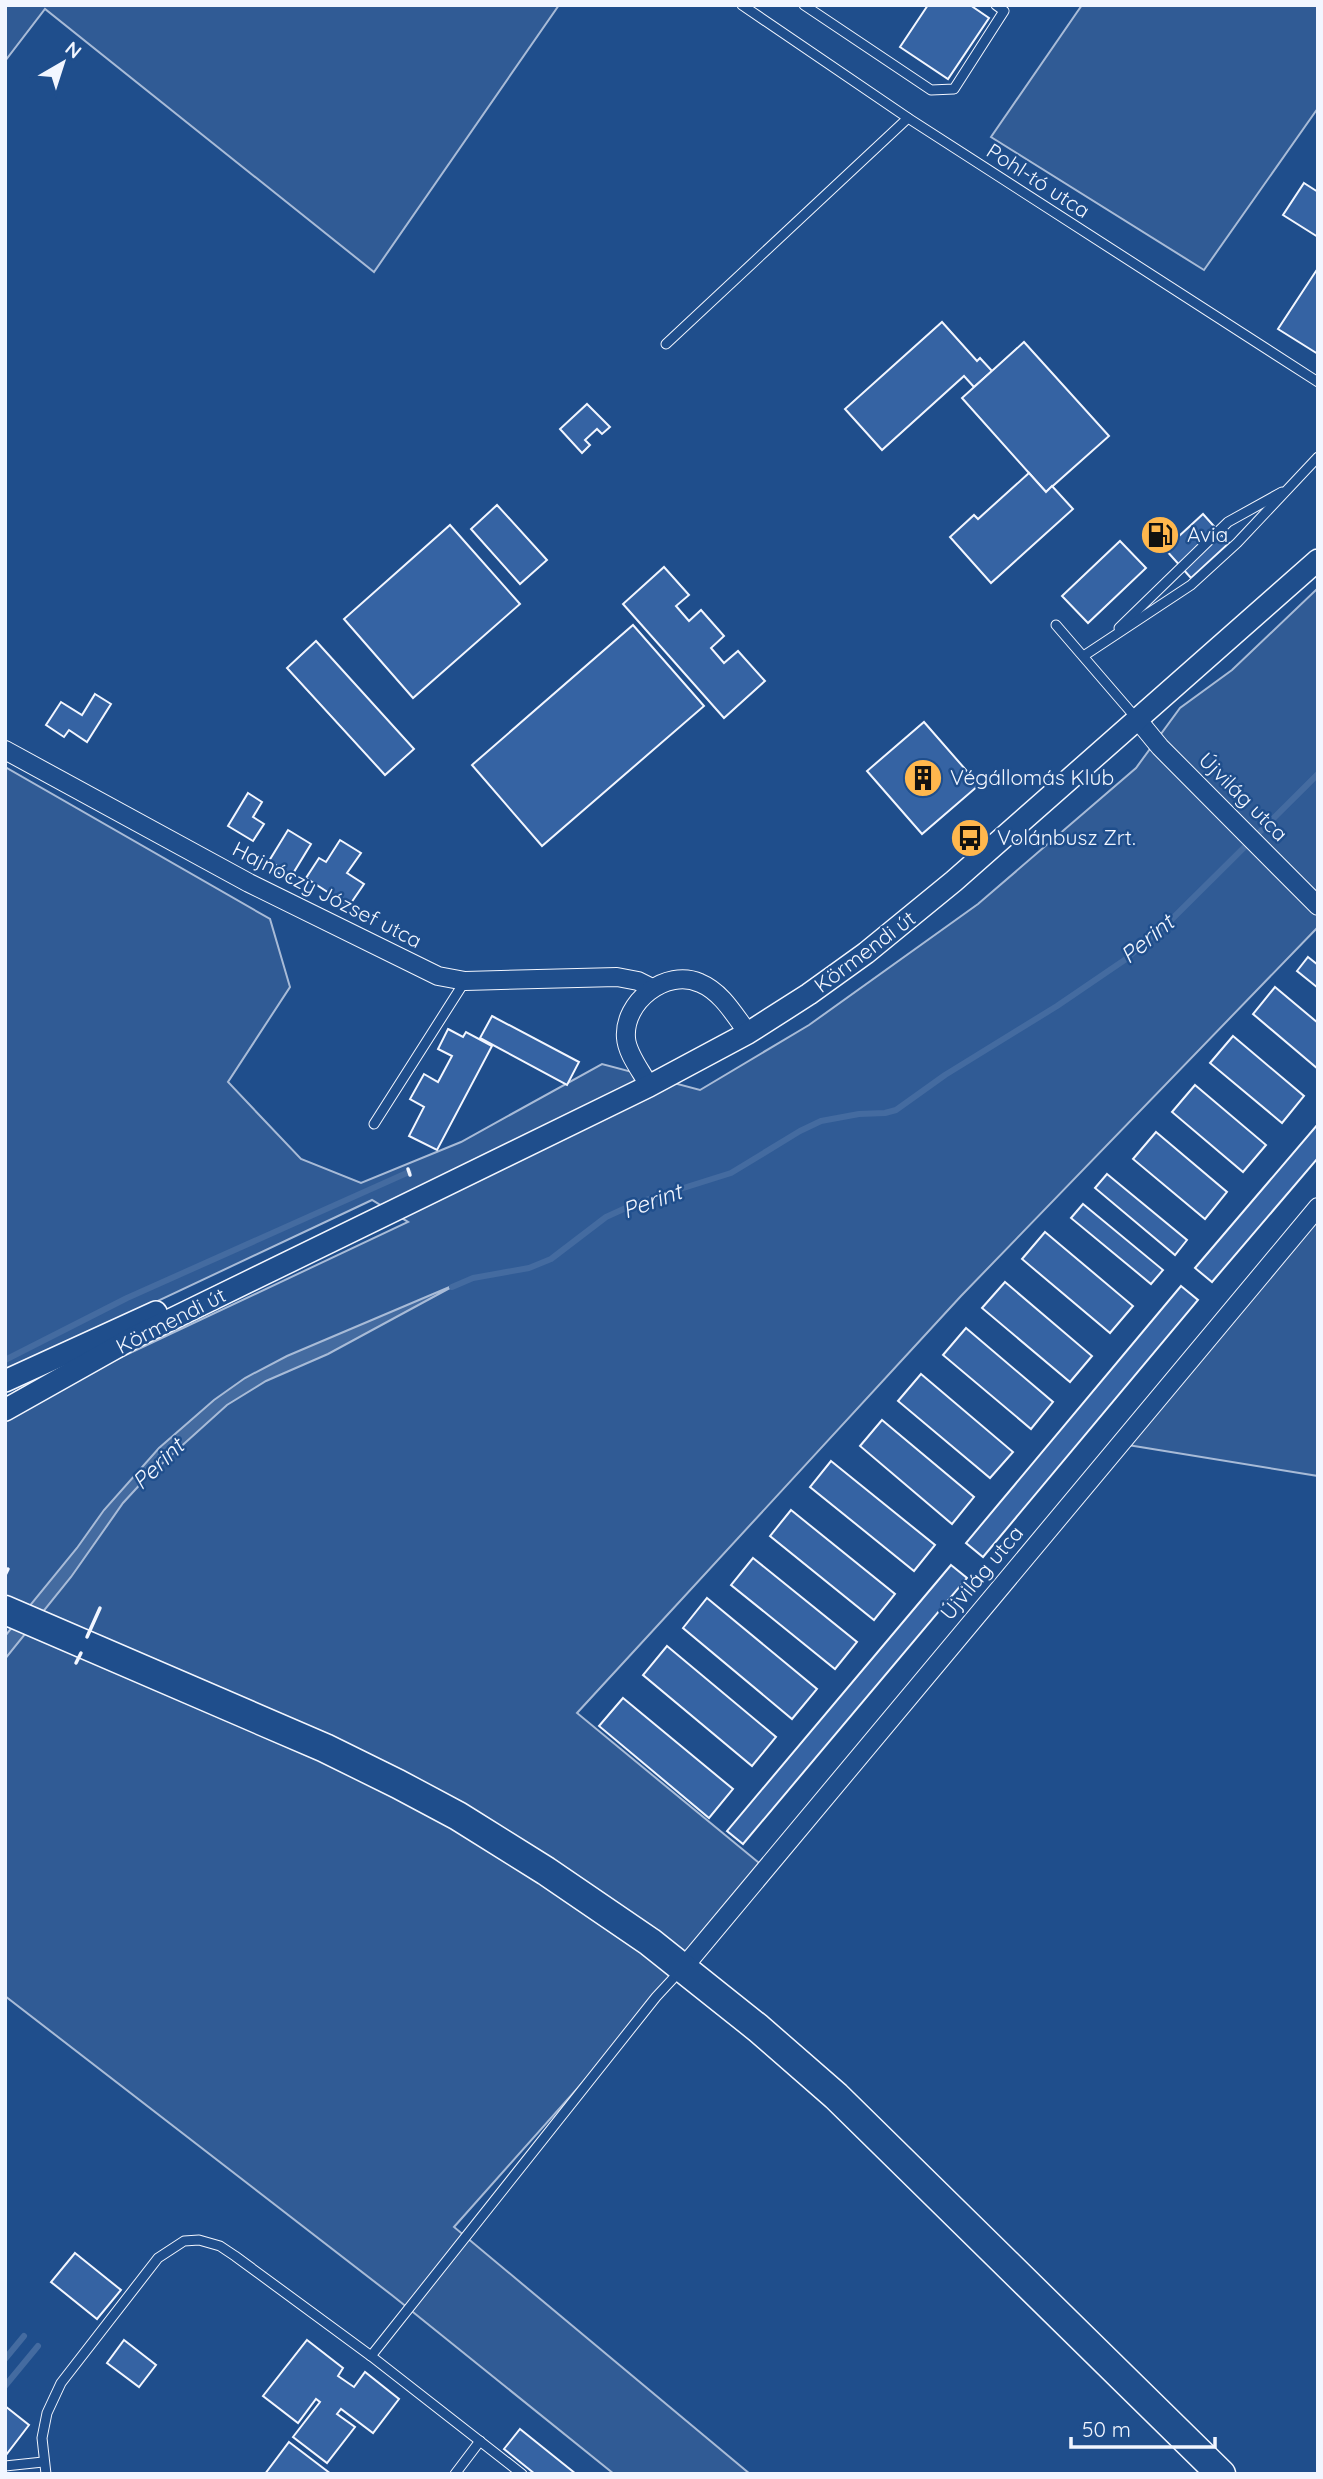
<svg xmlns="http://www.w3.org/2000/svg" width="1323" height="2479" font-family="Quicksand,sans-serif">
	<rect width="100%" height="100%" fill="#1f4e8c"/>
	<!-- built -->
	<g fill="#305b95" stroke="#a8bbd7" stroke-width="2">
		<polygon points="5,5 559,5 374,272 45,9 5,61"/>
		<polygon points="1082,5 1318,5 1318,108 1204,270 991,137"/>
		<polygon points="1318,588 1318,927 961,1296 577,1713 770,1872 454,2227 750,2474 614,2474 393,2296 5,1996 5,1421 79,1377 408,1222 372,1200 5,1373 5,767 270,919 290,987 228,1082 301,1159 361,1183 461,1142 602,1064 700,1090 809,1025 978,904 1136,768 1180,708 1232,670"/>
		<polygon points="1318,1207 1318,1476 1128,1445"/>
	</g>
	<!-- water -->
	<polygon fill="#446ba0" stroke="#a8bbd7" stroke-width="2" points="459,1283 328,1354 266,1381 227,1405 145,1479 123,1503 71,1577 5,1659 5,1636 77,1548 104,1510 159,1448 214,1400 245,1378 287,1356"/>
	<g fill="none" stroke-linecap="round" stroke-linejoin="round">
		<!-- stream -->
		<g stroke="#446ba0" stroke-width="6">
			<polyline points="452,1287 473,1278 529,1268 551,1259 606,1217 639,1202 731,1173 800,1131 821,1121 859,1114 885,1113 896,1110 945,1075 1057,1006 1126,959 1170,921 1318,774"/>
			<polyline points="5,1360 127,1298 409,1172"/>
			<polyline points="5,2359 24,2336"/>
			<polyline points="5,2386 38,2346"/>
		</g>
	</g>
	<!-- building -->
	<g fill="#3563a3" stroke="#f2f6ff" stroke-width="2">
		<polygon points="928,5 970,5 989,18 948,79 900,47"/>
		<polygon points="1304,183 1318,192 1318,237 1283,215"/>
		<polygon points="1318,268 1318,354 1278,329"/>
		<polygon points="942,322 977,361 980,358 992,371 974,387 964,376 882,450 845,409"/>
		<polygon points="1024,342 1109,436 1046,492 962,398"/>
		<polygon points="587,404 610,427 602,434 597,429 585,440 590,445 582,453 560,429"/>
		<polygon points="1029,473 1046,492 1052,486 1073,509 991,583 950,537 974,515 978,519"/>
		<polygon points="497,505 547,560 520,584 471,529"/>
		<polygon points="1203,514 1229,543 1191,578 1165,549"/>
		<polygon points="1159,524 1172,537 1161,546 1149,533"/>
		<polygon points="450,525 520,604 413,698 344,619"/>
		<polygon points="1120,541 1146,568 1088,623 1062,596"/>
		<polygon points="664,567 689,595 676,606 689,621 701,610 724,636 711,648 724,663 738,651 765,681 724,718 623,604"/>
		<polygon points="633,625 704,706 542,846 472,765"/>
		<polygon points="316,641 414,749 385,775 287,668"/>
		<polygon points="95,694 111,704 87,742 69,730 64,737 46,725 61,702 82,715"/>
		<polygon points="924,722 979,785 922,834 867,771"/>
		<polygon points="248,793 262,802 253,817 264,824 253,841 228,826"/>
		<polygon points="288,830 311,844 289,880 276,872 279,867 269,861"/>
		<polygon points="340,840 361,853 347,873 364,884 349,906 306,878 319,858 326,862"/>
		<polygon points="1308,957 1318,965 1318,988 1297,971"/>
		<polygon points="1275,987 1318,1023 1318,1069 1253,1014"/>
		<polygon points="492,1016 579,1062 567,1085 480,1038"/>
		<polygon points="448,1029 463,1037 466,1032 492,1046 437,1150 409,1136 424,1107 410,1099 424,1074 438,1082 452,1056 438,1049"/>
		<polygon points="1233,1036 1304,1096 1282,1123 1210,1063"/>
		<polygon points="1195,1085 1266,1145 1243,1172 1172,1112"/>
		<polygon points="1318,1124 1318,1158 1212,1282 1195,1268"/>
		<polygon points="1156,1132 1227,1192 1205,1219 1133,1159"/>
		<polygon points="1107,1174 1187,1240 1175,1255 1095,1188"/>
		<polygon points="1083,1204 1163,1270 1151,1284 1071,1218"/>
		<polygon points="1045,1232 1133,1306 1110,1333 1022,1259"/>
		<polygon points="1005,1282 1092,1356 1070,1382 982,1308"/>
		<polygon points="1181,1286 1198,1300 983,1557 966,1543"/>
		<polygon points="966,1328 1053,1402 1031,1429 943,1355"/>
		<polygon points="921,1374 1013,1452 990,1478 898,1401"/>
		<polygon points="882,1420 974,1497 952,1524 860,1446"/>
		<polygon points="831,1461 935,1545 914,1571 810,1487"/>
		<polygon points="791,1510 895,1594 874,1620 770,1536"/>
		<polygon points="753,1558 857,1642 835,1669 731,1585"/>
		<polygon points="951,1565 967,1578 743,1844 727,1831"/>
		<polygon points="707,1598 817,1689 792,1719 683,1628"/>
		<polygon points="667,1646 776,1737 752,1766 643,1675"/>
		<polygon points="623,1698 733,1789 709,1818 599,1726"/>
		<polygon points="75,2253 121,2290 97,2319 51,2282"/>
		<polygon points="124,2340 156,2365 139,2387 107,2363"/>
		<polygon points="307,2340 343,2368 338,2376 354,2387 365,2372 399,2399 373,2433 341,2409 337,2414 355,2427 327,2463 293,2437 320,2402 316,2399 298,2423 263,2396"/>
		<polygon points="5,2406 29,2425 6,2455 5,2455"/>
		<polygon points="520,2429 576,2474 535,2474 504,2449"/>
		<polygon points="289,2442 331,2474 265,2474"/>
	</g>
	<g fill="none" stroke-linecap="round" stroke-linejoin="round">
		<!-- service casing -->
		<g stroke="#f2f6ff" stroke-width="11">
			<g id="service">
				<polyline points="742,5 908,118 1318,382"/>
				<polyline points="804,5 931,90 954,89 1004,11 996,5"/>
				<polyline points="666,344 908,118"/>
				<polyline points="1056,625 1137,719"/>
				<polyline points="1119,628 1228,522 1282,492"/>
				<polyline points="1085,655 1191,585 1237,543 1318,457"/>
				<polyline points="374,1124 465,981"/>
				<polyline points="371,2356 656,1997 681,1970"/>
				<polyline points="5,2466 43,2462"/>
				<polyline points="46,2474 42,2438 47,2413 61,2383 158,2258 184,2241 199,2240 220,2246 235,2256 371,2356 522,2474"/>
				<polyline points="455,2474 480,2441"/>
			</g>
		</g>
		<!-- minor casing -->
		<g stroke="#f2f6ff" stroke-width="20">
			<g id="minor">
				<polyline points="1137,719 1160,747 1318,906"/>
				<polyline points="5,750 249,883 438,976 465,981 617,977 638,981 652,988"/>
				<path d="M649,1086C642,1072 627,1054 626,1038C623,1002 666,968 700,983C722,992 735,1016 748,1033"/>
				<polyline points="683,1968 1318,1207"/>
			</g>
		</g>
		<!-- tertiary casing -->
		<g stroke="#f2f6ff" stroke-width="24">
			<g id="tertiary">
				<polyline points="5,1381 156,1312"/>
				<polyline points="5,1410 133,1338 649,1086 748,1033 809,994 866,953 954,881 1318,560"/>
			</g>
		</g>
		<!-- primary casing -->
		<g stroke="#f2f6ff" stroke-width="31">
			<polyline id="primary" points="5,1610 325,1748 398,1784 458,1816 546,1871 650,1942 758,2028 836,2096 1221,2474"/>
		</g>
		<!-- service -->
		<use href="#service" stroke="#1f4e8c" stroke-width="9"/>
		<!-- minor -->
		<use href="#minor" stroke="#1f4e8c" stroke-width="18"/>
		<!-- tertiary -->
		<use href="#tertiary" stroke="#1f4e8c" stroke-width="21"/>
		<!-- primary -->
		<use href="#primary" stroke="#1f4e8c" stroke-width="28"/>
		<!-- wall -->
		<g stroke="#f2f6ff" stroke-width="3.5">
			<polyline points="408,1169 410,1175"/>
			<polyline points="5,1575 8,1569"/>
			<polyline points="87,1637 100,1608"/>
			<polyline points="76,1663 81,1653"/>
		</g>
	</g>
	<!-- icons -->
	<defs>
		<g id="fuel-disc" transform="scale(2.0125)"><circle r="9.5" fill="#ffb74d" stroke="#1f4e8c"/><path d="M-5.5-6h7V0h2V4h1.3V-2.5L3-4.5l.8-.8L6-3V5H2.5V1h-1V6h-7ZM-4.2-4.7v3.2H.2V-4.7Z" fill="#111"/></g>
		<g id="building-disc" transform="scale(2.0125)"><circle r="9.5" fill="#ffb74d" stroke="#1f4e8c"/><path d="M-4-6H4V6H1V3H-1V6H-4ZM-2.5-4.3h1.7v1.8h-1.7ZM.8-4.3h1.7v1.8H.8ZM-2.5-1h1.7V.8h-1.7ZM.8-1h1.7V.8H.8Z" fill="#111"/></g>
		<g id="bus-disc" transform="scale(2.0125)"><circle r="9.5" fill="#ffb74d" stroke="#1f4e8c"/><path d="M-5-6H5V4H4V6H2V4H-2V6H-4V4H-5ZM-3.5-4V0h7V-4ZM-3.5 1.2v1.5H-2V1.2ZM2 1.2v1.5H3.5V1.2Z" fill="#111"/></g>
	</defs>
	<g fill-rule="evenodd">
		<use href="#fuel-disc" x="1160" y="535"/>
		<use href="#building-disc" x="923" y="778"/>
		<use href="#bus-disc" x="970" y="838"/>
	</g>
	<g text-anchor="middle" stroke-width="5" stroke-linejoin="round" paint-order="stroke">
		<!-- street labels -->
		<g font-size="21" fill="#f2f6ff" stroke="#1f4e8c">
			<text transform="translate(1038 181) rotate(33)" y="7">Pohl-tó utca</text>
			<text transform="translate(1243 797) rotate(45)" y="7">Újvilág utca</text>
			<text transform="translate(327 895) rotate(27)" y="7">Hajnóczy József utca</text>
			<text transform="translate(865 952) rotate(-37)" y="7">Körmendi út</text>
			<text transform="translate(171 1321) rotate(-27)" y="7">Körmendi út</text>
			<text transform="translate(982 1573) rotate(-50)" y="7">Újvilág utca</text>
		</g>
		<!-- poi labels -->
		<g font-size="21" fill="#f2f6ff" stroke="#1f4e8c" text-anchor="start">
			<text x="1187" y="542">Avia</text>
			<text x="950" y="785">Végállomás Klub</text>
			<text x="997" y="845">Volánbusz Zrt.</text>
		</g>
		<!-- water labels -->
		<g font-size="23" font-style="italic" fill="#f2f6ff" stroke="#1f4e8c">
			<text transform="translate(1147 939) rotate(-40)" y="8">Perint</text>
			<text transform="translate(652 1201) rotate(-20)" y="8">Perint</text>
			<text transform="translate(158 1464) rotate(-44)" y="8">Perint</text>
		</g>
	</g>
	<!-- border -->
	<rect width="1323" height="2479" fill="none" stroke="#f2f6ff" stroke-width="14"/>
	<!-- north arrow -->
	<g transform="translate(63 63) rotate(39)" stroke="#1f4e8c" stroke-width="5" paint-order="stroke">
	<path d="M0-5L12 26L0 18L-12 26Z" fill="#f2f6ff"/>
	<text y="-10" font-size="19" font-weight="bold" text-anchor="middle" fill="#f2f6ff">N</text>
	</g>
	<!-- scale -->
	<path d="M1071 2437v10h144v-10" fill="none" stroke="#f2f6ff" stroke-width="3.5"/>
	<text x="1082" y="2437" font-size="21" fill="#f2f6ff" stroke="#1f4e8c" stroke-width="5" paint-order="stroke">50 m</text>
</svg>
